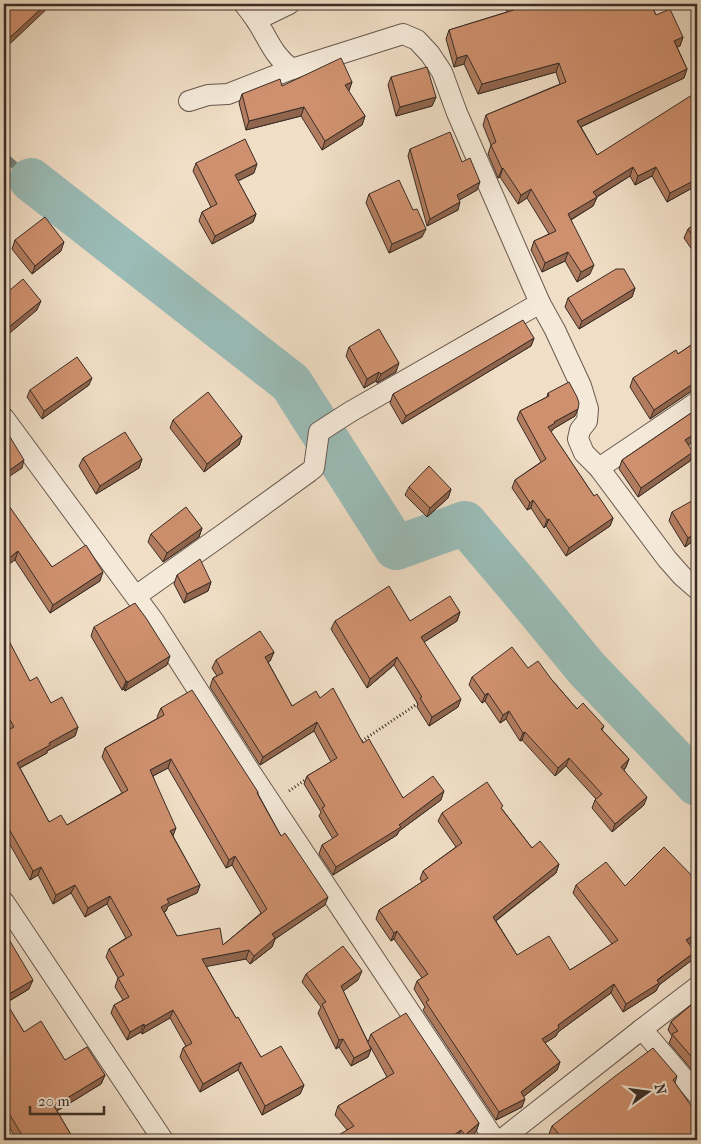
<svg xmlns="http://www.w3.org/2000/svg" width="701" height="1144" font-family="'IM FELL French Canon',serif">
	<rect width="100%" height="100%" fill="#f0dec6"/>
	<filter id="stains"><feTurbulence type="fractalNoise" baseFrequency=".004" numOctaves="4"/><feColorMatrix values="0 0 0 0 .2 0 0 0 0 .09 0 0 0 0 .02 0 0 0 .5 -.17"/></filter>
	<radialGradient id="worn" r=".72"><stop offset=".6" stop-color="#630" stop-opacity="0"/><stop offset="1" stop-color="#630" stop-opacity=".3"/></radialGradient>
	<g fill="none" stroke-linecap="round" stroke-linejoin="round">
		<!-- stream -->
		<polyline stroke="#74837d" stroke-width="8" points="4,156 31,180"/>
		<!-- river -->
		<polyline stroke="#9abcb7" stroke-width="44" points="31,180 291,383 396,548 465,523 521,589 587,669 697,784"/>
		<!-- street casing -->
		<g stroke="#68594e" stroke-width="22">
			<g id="street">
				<path d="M244,4C248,9 252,14 256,20C268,38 273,56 292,69"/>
				<polyline points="256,20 289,4"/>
				<polyline points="189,101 208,95 228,94 292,69 403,34 417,40 430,54 442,72 457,113 540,303 555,330 581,386 588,409 587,421 580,430 578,439 584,453 599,468 667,559 682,576 697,589"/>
				<polyline points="4,418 153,620 251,773 495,1140"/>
				<polyline points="599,468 697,402"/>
				<polyline points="136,596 222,535 309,472 314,468 319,432 350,412 540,303"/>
				<polyline points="4,902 163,1140"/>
				<polyline points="642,1029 697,1094"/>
				<polyline points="501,1140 642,1029 697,987"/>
			</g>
		</g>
		<!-- path -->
		<g stroke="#3a2d26" stroke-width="3" stroke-dasharray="1 2.5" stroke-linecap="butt">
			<polyline points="359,743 420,702"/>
			<polyline points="289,791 308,778"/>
		</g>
		<!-- street -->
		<use href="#street" stroke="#f5eada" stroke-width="20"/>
	</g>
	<!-- wall -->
	<g fill="#b17c5f" stroke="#3a2d26" fill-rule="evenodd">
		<polygon points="503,4 651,4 656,15 683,37 680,46 677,47 687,69 684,78 581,127 597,155 697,105 697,192 694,187 667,202 652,176 635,185 630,176 597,197 593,206 571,220 590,274 577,282 565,261 542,272 531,250 534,241 549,234 527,198 518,204 500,177 498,178 488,154 491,145 483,125 486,115 560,84 556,72 478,94 464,64 454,67 446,39 449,30 507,12"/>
		<polygon points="391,77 436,97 432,106 396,116 388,85"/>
		<polygon points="352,82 348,91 365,116 362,125 322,150 301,116 246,130 239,103 242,94 282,86"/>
		<polygon points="410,149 462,162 477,190 459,200 458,210 427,226 408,156"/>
		<polygon points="196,163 254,173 238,181 256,214 253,222 212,244 199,221 202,212 211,207 193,171"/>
		<polygon points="369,194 413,210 422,237 389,253 366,203"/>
		<polygon points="697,223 697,257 684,238 688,229"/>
		<polygon points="15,240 61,251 32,274 12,249"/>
		<polygon points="635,288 632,297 579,329 565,307 568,298"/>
		<polygon points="534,338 531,346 402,424 390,403 393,394"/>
		<polygon points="697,341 697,391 696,390 690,392 650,419 630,387 633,378 678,354"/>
		<polygon points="349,347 396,372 377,383 376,381 364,388 346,356"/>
		<polygon points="89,385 42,419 27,397 30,390"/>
		<polygon points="548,393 575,416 553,429 551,432 594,496 613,518 610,526 566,556 546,526 544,528 531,508 527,510 512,488 515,480 541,462 517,419 520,411 547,397"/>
		<polygon points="697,409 697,439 688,445 690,461 638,497 619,469 622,460"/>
		<polygon points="173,420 242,436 239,445 204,472 170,428"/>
		<polygon points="83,458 142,459 139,468 96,494 79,466"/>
		<polygon points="409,487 451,489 448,498 427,517 405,495"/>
		<polygon points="4,505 52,567 100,581 50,613 15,560"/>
		<polygon points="672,512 697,538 685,547 669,521"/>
		<polygon points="202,528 199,537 163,562 148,542 151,534"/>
		<polygon points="177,575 211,582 208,591 184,603 174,584"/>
		<polygon points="460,612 457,621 424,642 458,707 429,726 417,707 418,704 394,665 367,688 331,629 335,621 410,621"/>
		<polygon points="94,627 167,665 125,691 124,689 122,690 91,636"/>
		<path d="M4,642L30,681L51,703L78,727L75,736L47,751V753L20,768L49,822L67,825L122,793L102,757L105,748L158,718L157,717L161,708L258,792V794L281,836L325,905L275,939L272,947L250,964L246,959L206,966L236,1018L261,1057L304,1085L300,1094L262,1115L238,1070L200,1092L180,1057L183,1048L186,1046L170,1018L142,1034L141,1032L127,1040L111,1013L114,1005L123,1000L115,987L118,978L106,957L109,949L126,938L107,904L85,917L71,893L53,904L38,875L30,880L4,834V732L8,730L4,723ZM168,768L226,868L232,865L261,913L223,945L177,936L164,912L166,911L168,906L197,893L200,885L173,836L153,776Z"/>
		<polygon points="274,652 270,661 268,662 292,706 320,698 363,743 403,798 441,800 399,831 397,835 333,875 319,854 322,845 333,839 319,816 321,812 304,784 307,776 331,762 314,731 260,765 210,687 213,678 217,676 212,668 216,660"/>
		<polygon points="528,668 552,680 577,709 604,726 602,730 629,759 626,767 624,770 644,805 612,832 592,808 595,800 596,799 566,766 555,776 522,740 520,741 506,719 500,723 485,701 482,703 469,685 472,677"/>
		<polygon points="502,809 532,848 559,864 556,873 496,921 517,955 570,970 612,944 573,893 576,885 625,886 689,944 692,960 659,985 656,991 623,1012 611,993 558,1032 556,1036 545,1043 560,1062 557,1070 523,1097 522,1107 496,1120 423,1010 425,1007 414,989 417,981 422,978 394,939 391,941 376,919 379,910 422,882 420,879 423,871 456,847 438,821 442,813"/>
		<polygon points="4,931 29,989 6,1003 24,1032 65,1060 105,1075 101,1084 57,1111 74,1140 17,1140 4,1119"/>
		<polygon points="306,974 358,980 343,991 368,1042 371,1034 479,1123 476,1132 467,1140 458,1140 457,1139 347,1130 335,1115 338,1106 387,1077 370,1046 371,1049 368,1057 351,1066 339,1047 336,1049 318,1013 321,1007 302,982"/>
		<polygon points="697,1000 697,1065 692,1070 669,1043 672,1036 668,1030 671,1022"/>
		<polygon points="677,1076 675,1083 697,1140 554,1140 549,1134 552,1126"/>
	</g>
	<!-- shaded-wall -->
	<g fill="#90654d" stroke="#3a2d26">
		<polygon points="46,4 52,4 13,41 4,48 4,42"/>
		<polygon points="683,37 680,46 671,50 674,41"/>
		<polygon points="467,55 464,64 454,67 457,58"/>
		<polygon points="559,63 556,72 478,94 482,84"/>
		<polygon points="687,69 684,78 574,130 577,121"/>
		<polygon points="352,82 349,91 342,94 345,85"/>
		<polygon points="436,97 432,106 396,116 400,107"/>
		<polygon points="304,107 301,116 246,130 249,121"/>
		<polygon points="365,116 362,125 322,150 325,141"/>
		<polygon points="257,164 254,173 232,184 235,175"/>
		<polygon points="633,167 630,176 590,201 593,192"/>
		<polygon points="656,167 652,176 635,185 638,176"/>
		<polygon points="503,168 500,177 498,178 502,169"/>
		<polygon points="697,178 694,187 667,202 670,193"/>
		<polygon points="480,182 477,190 454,203 457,195"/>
		<polygon points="531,189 527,198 518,204 521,195"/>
		<polygon points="597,197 593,206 565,223 568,214"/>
		<polygon points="460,202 458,210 427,226 430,219"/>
		<polygon points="256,214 253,222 212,244 215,236"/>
		<polygon points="426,229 422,237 389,253 392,244"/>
		<polygon points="64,242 61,251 32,274 35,266"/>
		<polygon points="568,252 565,261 542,272 545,263"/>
		<polygon points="594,265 590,274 577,282 581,272"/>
		<polygon points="635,288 632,297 579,329 582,321"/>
		<polygon points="41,301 37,310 4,338 4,331"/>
		<polygon points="534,338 531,346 402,424 406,416"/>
		<polygon points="399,363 396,372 377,383 381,374"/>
		<polygon points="379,372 376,381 364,388 367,379"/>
		<polygon points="92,378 89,385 42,419 44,411"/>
		<polygon points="697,382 697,386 696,390 690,392 650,419 654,410 694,383"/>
		<polygon points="578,409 575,416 553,429 552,431 546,435 548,427 554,422"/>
		<polygon points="697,432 697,439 682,449 685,440"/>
		<polygon points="242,436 239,445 204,472 207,464"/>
		<polygon points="693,452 690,461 638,497 641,488"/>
		<polygon points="142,459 139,468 96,494 100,486"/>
		<polygon points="24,460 22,468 4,480 4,474"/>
		<polygon points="451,489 448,498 427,517 430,508"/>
		<polygon points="533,500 531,508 527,510 530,503"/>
		<polygon points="613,518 610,526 566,556 569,548"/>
		<polygon points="549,519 546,526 544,528 547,520"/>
		<polygon points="202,528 199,537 163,562 167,553"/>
		<polygon points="697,532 697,538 685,547 688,538"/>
		<polygon points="18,551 15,560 4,568 4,562"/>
		<polygon points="103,572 100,581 50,613 53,605"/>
		<polygon points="211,582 208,591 184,603 187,594"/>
		<polygon points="460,612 457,621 418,646 421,637"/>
		<polygon points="274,652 270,661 262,666 265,657"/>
		<polygon points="170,656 167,665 125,691 128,682"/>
		<polygon points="397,657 394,665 367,688 370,679"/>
		<polygon points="126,681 127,681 124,689 122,690"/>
		<polygon points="488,693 485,701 482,703 485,695"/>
		<polygon points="461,699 458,707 429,726 432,717"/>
		<polygon points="509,711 506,719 500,723 503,715"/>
		<polygon points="317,722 314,731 260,765 263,757"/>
		<polygon points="78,727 75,736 47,751 47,753 14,771 17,763 49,743"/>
		<polygon points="525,732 522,740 520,741 523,733"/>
		<polygon points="569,758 566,766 555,776 558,768"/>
		<polygon points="171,759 168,768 147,779 150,770"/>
		<polygon points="629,759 626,767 618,775 621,767"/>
		<polygon points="444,791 441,800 399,831 397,835 333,875 336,867 399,825"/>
		<polygon points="647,797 644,805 612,832 615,824"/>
		<polygon points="176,828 173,836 170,831"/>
		<polygon points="235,856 232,865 226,868 229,860"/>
		<polygon points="559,864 556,873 490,925 493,917"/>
		<polygon points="41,867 38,875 30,880 33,871"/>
		<polygon points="75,885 71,893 53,904 56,895"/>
		<polygon points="200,885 197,893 168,906 166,911 158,916 161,907 167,899"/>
		<polygon points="110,896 107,904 85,917 88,908"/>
		<polygon points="328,897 325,905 275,939 272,947 250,964 254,956 272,934"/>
		<polygon points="397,931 394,939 391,941 394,933"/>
		<polygon points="697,933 697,939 683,949 686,940"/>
		<polygon points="249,950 246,959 199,968 202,959"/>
		<polygon points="695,952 692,960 659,985 656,991 623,1012 626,1004"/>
		<polygon points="362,971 358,980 338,995 341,986"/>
		<polygon points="33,980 29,989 4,1004 4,997"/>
		<polygon points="614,984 611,993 558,1032 556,1036 539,1047 542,1039 558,1025"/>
		<polygon points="173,1010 170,1018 142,1034 145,1026"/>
		<polygon points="144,1024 141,1032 127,1040 130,1032"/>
		<polygon points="343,1039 339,1047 336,1049 339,1040"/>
		<polygon points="371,1049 368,1057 351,1066 354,1058"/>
		<polygon points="697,1059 697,1065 692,1070 695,1061"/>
		<polygon points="241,1062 238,1070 200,1092 203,1084"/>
		<polygon points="560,1062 557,1070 518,1101 521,1092"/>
		<polygon points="105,1075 101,1084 50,1115 54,1106"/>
		<polygon points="304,1085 300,1094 262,1115 265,1106"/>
		<polygon points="525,1099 522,1107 496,1120 499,1112"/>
		<polygon points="479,1123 476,1132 467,1140 463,1140 465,1135"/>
		<polygon points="461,1130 457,1139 456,1140 447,1140"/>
	</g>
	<!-- building -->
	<g fill="#ce906e" stroke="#3a2d26" fill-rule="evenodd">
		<polygon points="6,4 46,4 16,32 4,42 4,6"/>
		<polygon points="511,4 651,4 656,15 670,9 683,37 674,41 687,69 577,121 597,155 692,95 697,105 697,179 670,193 656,167 638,176 633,167 593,192 597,197 568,214 594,265 581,272 568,252 545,263 534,241 556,231 531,189 521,195 503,168 502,169 491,145 496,142 486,115 566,82 559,63 482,84 467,55 457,58 449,30 514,10"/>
		<polygon points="341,58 352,82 345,85 365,116 325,141 304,107 249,121 242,94 280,79 282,86"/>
		<polygon points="427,67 436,97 400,107 391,77"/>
		<polygon points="450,132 462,162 470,158 480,182 457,195 460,202 430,219 410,149"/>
		<polygon points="245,139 257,164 235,175 256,214 215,236 202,212 217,204 196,163"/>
		<polygon points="399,180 413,210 417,209 426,229 392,244 369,194"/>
		<polygon points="45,217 64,242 35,266 15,240"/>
		<polygon points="697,223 697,243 688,229"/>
		<polygon points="616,269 624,269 635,288 582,321 568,298"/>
		<polygon points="23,279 41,301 4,331 4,295"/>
		<polygon points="523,320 534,338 406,416 393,394"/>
		<polygon points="379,329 399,363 381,374 379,372 367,379 349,347"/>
		<polygon points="697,341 697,382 694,383 654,410 633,378 676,350 678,354"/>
		<polygon points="77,357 92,378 44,411 30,390"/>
		<polygon points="569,382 577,397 579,403 578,409 554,422 555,423 548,427 594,496 597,494 613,518 569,548 549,519 547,520 533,500 530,503 515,480 546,459 520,411 549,396 548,393"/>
		<polygon points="208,392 242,436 207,464 173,420"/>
		<polygon points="697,409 697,432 685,440 693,452 641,488 622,460"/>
		<polygon points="4,432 9,438 10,437 24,460 4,474"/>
		<polygon points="125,432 142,459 100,486 83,458"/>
		<polygon points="429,466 451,489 430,508 409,487"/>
		<polygon points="697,498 697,532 688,538 672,512"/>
		<polygon points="7,503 52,567 86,545 103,572 53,605 18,551 4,562 4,505"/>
		<polygon points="186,507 202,528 167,553 151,534"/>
		<polygon points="200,559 211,582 187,594 177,575"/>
		<polygon points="389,586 410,621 450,596 460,612 421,637 461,699 432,717 420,698 422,697 397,657 370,679 335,621"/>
		<polygon points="135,603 146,618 170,656 128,682 127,681 126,681 94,627"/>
		<polygon points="260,631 274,652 265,657 292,706 316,691 320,698 333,688 363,743 369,739 403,798 433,776 444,791 399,825 401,827 336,867 322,845 338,835 322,808 325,806 307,776 337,758 317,722 263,757 213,678 223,673 216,660"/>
		<path d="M8,639L30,681L37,677L51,703L62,697L78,727L49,743L50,745L17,763L49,822L61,815L67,825L128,790L105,748L164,715L161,708L192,690L258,792L257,793L281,836L285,833L328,897L272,934L275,938L254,956L249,950L202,959L236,1018L238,1017L261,1057L281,1046L304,1085L265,1106L241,1062L203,1084L183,1048L192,1043L173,1010L145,1026L144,1024L130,1032L114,1005L129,997L118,978L124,975L109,949L132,935L110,896L88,908L75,885L56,895L41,867L33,871L4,820V732L14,727L4,709V642ZM171,759L229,860L235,856L267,909L223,945L220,928L177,936L161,907L169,903L167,899L200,885L170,831L176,828L150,770Z"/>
		<polygon points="512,647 528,668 538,661 552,680 577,709 583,703 604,726 601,729 629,759 621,767 647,797 615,824 595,800 602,794 569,758 558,768 525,732 523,733 509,711 503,715 488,693 485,695 472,677"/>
		<polygon points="487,782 503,806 501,808 532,848 540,841 559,864 493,917 517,955 549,936 570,970 618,940 576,885 606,862 625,886 664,847 697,881 697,933 686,940 695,952 657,980 659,983 626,1004 614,984 558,1025 559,1028 542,1039 560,1062 521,1092 525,1099 499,1112 426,1002 429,1000 417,981 428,974 397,931 394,933 379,910 428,878 423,871 462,843 442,813"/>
		<polygon points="4,931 33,980 4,997"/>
		<polygon points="343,946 362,971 341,986 371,1049 354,1058 343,1039 339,1040 322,1004 326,1002 306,974"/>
		<polygon points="4,999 24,1032 41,1021 65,1060 87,1047 105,1075 54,1106 74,1140 25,1140 4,1105"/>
		<polygon points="697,1000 697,1059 695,1061 672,1034 678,1031 671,1022"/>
		<polygon points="406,1013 479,1123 465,1135 461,1130 447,1140 330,1140 354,1126 338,1106 394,1073 371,1034"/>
		<polygon points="653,1048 677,1076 673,1080 697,1114 697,1140 659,1140 657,1138 655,1140 564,1140 552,1126 614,1077"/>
	</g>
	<!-- margin -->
	<rect width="701" height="1144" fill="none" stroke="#f0dec6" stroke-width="20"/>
	<rect x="5" y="5" width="691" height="1134" fill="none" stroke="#3a2d26" stroke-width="2.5"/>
	<rect x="10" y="10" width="681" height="1124" fill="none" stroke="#3a2d26"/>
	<!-- north arrow -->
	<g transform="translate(648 1092) rotate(76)" stroke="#f5eada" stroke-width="4" paint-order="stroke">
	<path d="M0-4L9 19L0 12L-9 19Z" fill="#3a2d26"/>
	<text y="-8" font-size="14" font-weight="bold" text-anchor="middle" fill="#3a2d26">N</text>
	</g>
	<!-- scale -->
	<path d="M30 1106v8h74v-8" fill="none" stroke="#3a2d26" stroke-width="2.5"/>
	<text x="38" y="1106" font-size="15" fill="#3a2d26" stroke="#f5eada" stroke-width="4" paint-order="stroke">20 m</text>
	<rect width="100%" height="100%" filter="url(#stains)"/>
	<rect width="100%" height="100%" fill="url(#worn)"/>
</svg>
